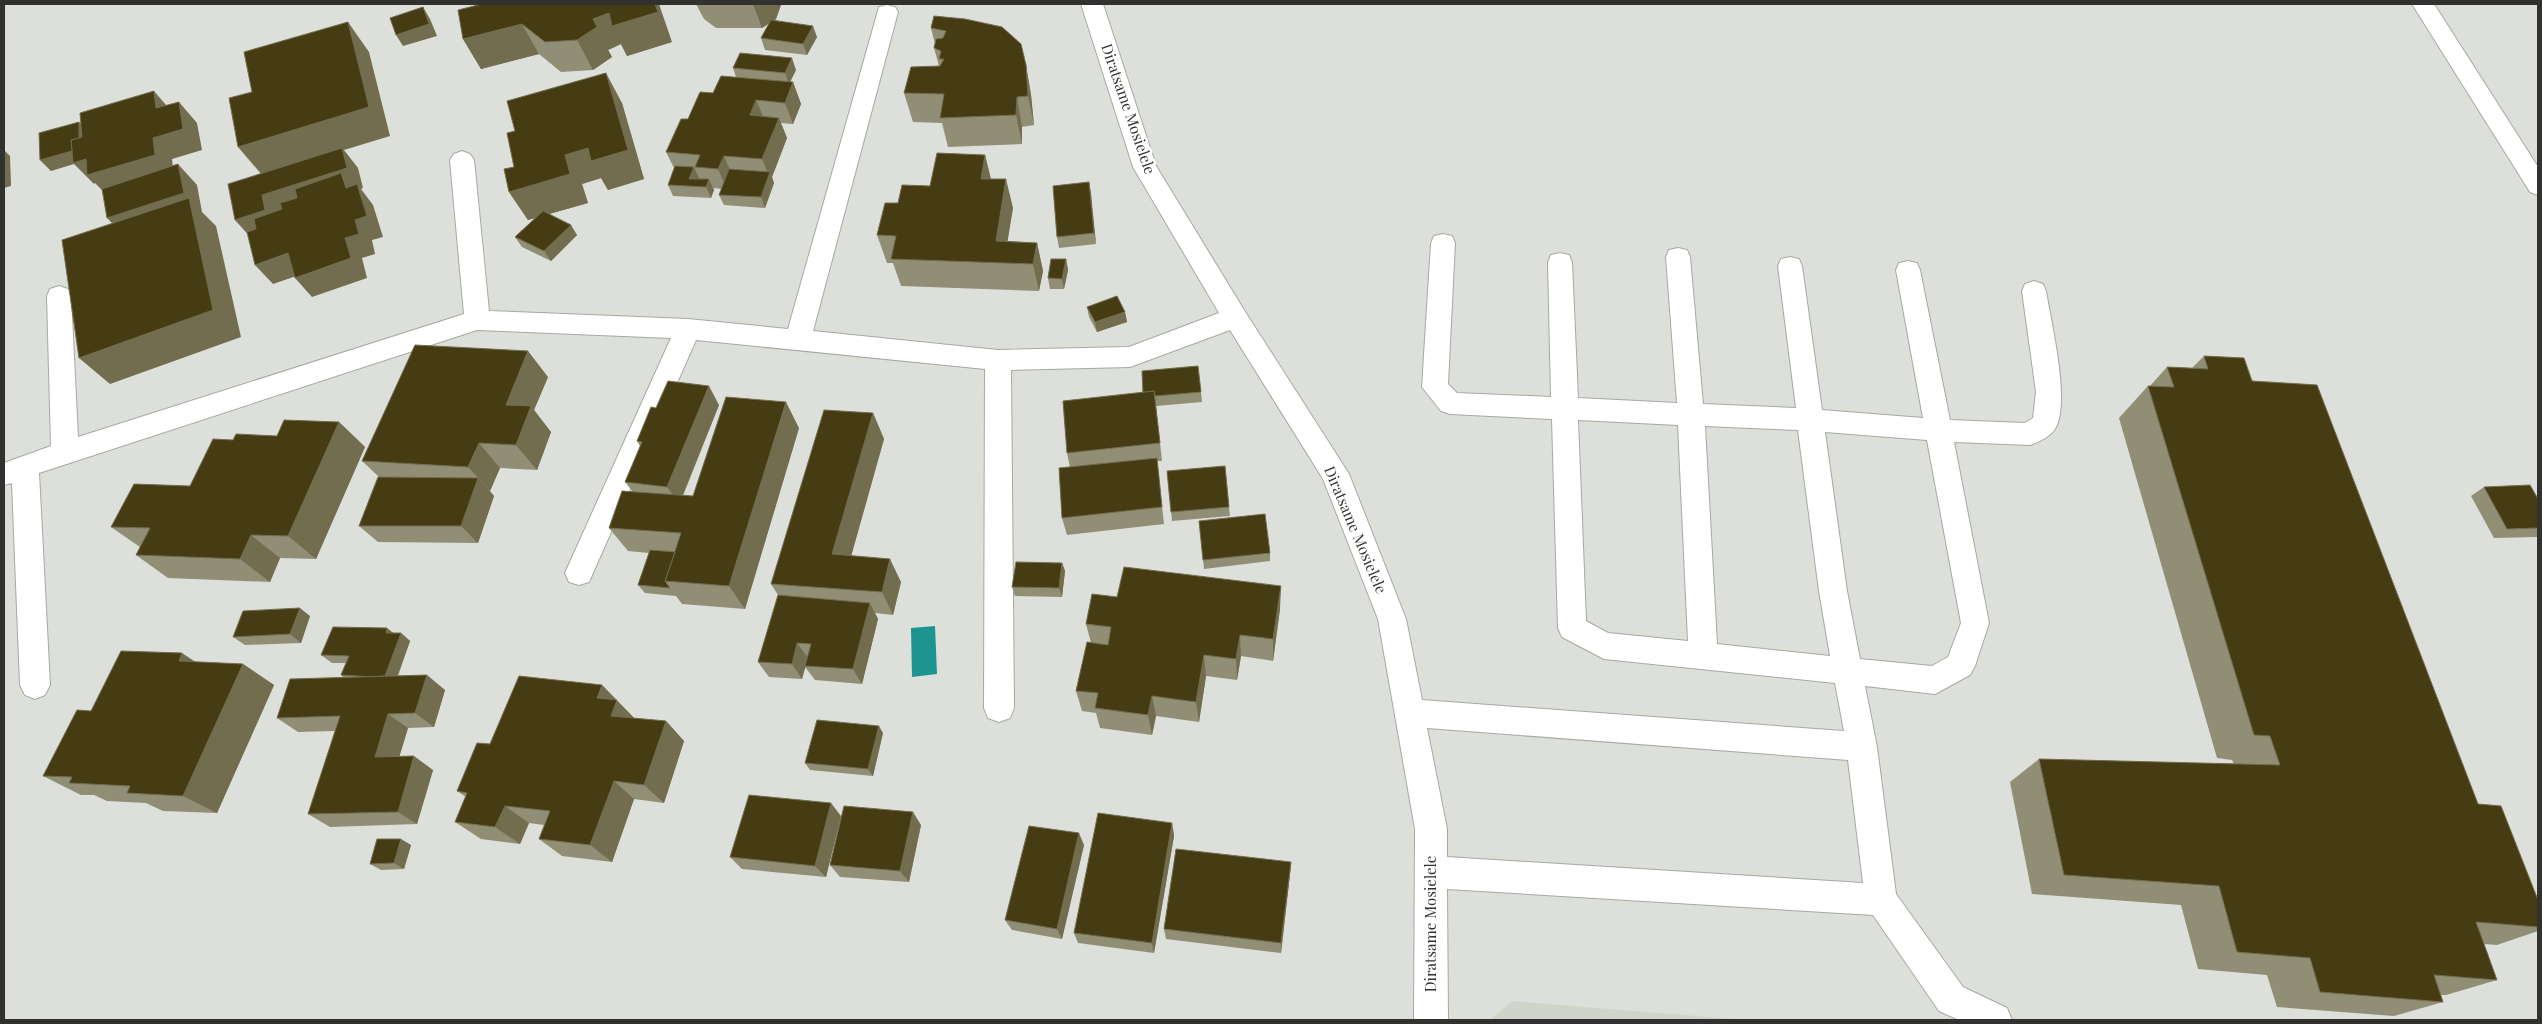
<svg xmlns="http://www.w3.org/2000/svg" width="2542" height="1024" font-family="'Playfair Display',serif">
	<rect width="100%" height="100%" fill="#dde0da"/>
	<!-- built -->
	<polygon fill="#cfd6c9" points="1512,1001 1746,1020 1490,1020"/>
	<!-- water -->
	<polygon fill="#1c9590" points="935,626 937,674 912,677 911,628"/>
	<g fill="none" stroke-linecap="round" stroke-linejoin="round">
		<!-- minor casing -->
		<g stroke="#a6a9a3" stroke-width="2">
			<g id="minor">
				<path d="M1081,4H1103L1156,166L1244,310L1349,474L1406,619L1422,700L1844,731L1835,683L1604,659L1562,637L1558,628L1552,419L1450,414L1441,411L1422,387L1431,243L1434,236L1443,234L1452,236L1455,243L1448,384L1457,393L1551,397L1548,262L1551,255L1560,253L1569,255L1572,262L1578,398L1677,403L1666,257L1669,250L1678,248L1687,250L1690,257L1703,404L1796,408L1778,266L1781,259L1790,257L1799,259L1802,266L1822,410L1923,418L1896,270L1899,263L1908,261L1917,263L1920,270L1950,420L2025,423L2033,418L2036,392L2022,291L2025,284L2034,281L2043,284L2046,291C2051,322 2071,403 2055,429C2050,437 2039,442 2030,445L1954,442L1989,623L1975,666L1970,675L1935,694L1865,686L1877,747L1896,894L1963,987L2007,1008L2012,1020H1959L1939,1011L1873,915L1447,889L1448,1020H1414L1415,829L1378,619L1323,479L1230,330L1130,367L1011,370L1014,708L1010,718L999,722L988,718L984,708L985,369L696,340L589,582L579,585L569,582L565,573L671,338L477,330L39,473L50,685L45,695L35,699L25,695L20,685L12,483L4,485V463L51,446L47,296L50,289L59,286L68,289L71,296L78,437L464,314L450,160L454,154L462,151L470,154L474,160L489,311L688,319L788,329L879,7L887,5L895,7L898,12L813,331L998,350L1129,347L1219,313L1133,167ZM1578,420L1678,425L1688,641L1608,633L1586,621ZM1705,426L1798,430L1819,591L1830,656L1717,644ZM1825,432L1927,440L1961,623L1948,657L1932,666L1860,659L1847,591ZM1427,728L1848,760L1863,883L1447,857V829Z"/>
				<polygon points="2412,4 2434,4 2538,167 2538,195 2530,192"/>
			</g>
		</g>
		<!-- minor -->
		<use href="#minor" fill="#fff" fill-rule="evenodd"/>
	</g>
	<!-- wall -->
	<g fill="#918e76">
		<polygon points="480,4 672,42 627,56 621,44 608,50 612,57 593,70 561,72 539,54 481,69 463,39"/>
		<polygon points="696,4 783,4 781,5 776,19 775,20 817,37 807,55 765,50 761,38 769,23 762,28 716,28 704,19"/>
		<polygon points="934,16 1026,65 1031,95 1034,125 1022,127 1022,144 948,147 942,123 913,122 904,93 939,66 934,48 935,44 931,28"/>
		<polygon points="733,68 796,70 790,82 793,82 801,104 793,124 781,123 787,138 772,177 774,183 765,208 724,205 719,195 722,189 713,188 714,190 711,198 673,196 668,185 674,168 666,152 688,119 713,93 736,77"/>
		<polygon points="622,103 644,179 608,190 601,178 582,184 588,203 549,214 577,235 551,261 522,247 515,237 535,218 528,220 509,192 514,167"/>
		<polygon points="985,155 991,179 1013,208 1007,241 1037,243 1043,271 1039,291 901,286 893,263 887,263 877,235 898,203 930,186"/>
		<polygon points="1089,182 1096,244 1059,248 1057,237"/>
		<polygon points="1066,259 1068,270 1064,289 1050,289 1048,278"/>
		<polygon points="1087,307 1125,312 1127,322 1097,332 1089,317"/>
		<polygon points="2204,356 2252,381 2478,804 2538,900 2538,931 2497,945 2484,944 2497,980 2446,995 2441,995 2443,1002 2394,1016 2277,1007 2267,975 2198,969 2181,905 2032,894 2010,782 2039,759 2234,764 2232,760 2217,758 2119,418 2148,386 2150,386 2167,367 2192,368"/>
		<polygon points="548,377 534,410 551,432 537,470 500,468 490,491 494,496 478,543 378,542 359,526 379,477 362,461"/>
		<polygon points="1201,392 1202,402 1156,406 1162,461 1157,461 1164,524 1067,535 1062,518 1070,467 1067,453 1063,401"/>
		<polygon points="719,405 683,496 693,496 799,428 745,609 682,604 676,596 645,593 638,585 649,553 628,551 609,528 633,492 625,482 640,446 637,441 656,408"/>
		<polygon points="873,413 884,439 851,556 901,582 893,615 875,613 878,619 862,684 815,680 805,667 802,679 769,677 758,662 778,595 771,584"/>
		<polygon points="339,422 365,447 316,559 280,558 270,582 168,578 136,555 140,547 111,527 190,486 233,440 277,436"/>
		<polygon points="1167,471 1229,507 1230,516 1172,521"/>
		<polygon points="2484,487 2538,499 2538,537 2494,538 2471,496"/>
		<polygon points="1199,521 1270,553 1270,561 1204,569"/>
		<polygon points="1062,563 1065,571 1062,597 1015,596 1012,587"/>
		<polygon points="1117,597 1280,609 1273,661 1241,656 1237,680 1206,676 1199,722 1156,716 1152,735 1100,728 1096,713 1082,711 1076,691 1091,643 1086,624"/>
		<polygon points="310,616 301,643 245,645 233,637"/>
		<polygon points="387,628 393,633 401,633 410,641 398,676 445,690 434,727 408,728 399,757 433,770 417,824 330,827 308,814 335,731 298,732 277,718 344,678 341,675 346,663 332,663 321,655"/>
		<polygon points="196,662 243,664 274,685 217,813 163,811 146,803 107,801 94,795 81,795 43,776 91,711"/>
		<polygon points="602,685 635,719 666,721 684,741 664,803 634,799 612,862 562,856 539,839 544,825 529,823 520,844 481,839 455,822 466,797 457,791 490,744"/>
		<polygon points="883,733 873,776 810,770 805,763"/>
		<polygon points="841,816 921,825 909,882 840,877 830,865 841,816 826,877 742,869 730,857"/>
		<polygon points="1172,823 1174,836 1154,953 1078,943 1074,933"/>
		<polygon points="411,845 404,869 381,870 370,864"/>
		<polygon points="1084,845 1062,939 1012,930 1005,920"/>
		<polygon points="1291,862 1290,874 1281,953 1166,939 1164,929"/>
	</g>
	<!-- shaded-wall -->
	<g fill="#736d4f">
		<polygon points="655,4 659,4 672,42 627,56 621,44 608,50 612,57 593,70 577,40 593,19 609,13"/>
		<polygon points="753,4 783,4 781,5 776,19 762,28"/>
		<polygon points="423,7 430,19 437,36 403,46 396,35"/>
		<polygon points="348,22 369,52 390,136 344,150 358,168 363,188 361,189 373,205 383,237 372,240 375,254 362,258 367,278 312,297 295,278 351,258 253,240 235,220 262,195 263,176 238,147"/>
		<polygon points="522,24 539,54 481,69 463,39"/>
		<polygon points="813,26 817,37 807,55 803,44"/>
		<polygon points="792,58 796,70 789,84 785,73"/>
		<polygon points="1026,65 1031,95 1034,125 1028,96"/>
		<polygon points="606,73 622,103 644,179 608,190 601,178 582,184 588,203 528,220 509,192 565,155"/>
		<polygon points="793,82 801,104 793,124 785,103"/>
		<polygon points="154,91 172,112 156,108"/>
		<polygon points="1017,97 1022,127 1022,144 1016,115"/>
		<polygon points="756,100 765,121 750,115"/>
		<polygon points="179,102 197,123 202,150 172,159 174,176 108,196 95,183 94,184 74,164 51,171 40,160 79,122 89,133 153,138"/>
		<polygon points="779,118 787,138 772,177 774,183 765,208 761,197 769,175 762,159"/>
		<polygon points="4,150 10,156 11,186 4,188"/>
		<polygon points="985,155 992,184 981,179"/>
		<polygon points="724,156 733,177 727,189 718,169"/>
		<polygon points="178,164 197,185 202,212 216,226 241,337 110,384 79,358 127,238 107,218"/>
		<polygon points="694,167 699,178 696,186 689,179"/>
		<polygon points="709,179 714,190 711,198 706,187"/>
		<polygon points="1006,179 1013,208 1004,263 996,241"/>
		<polygon points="1089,182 1091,193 1096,244 1094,233"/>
		<polygon points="571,225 577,235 551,261 544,251"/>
		<polygon points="1037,243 1043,271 1039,291 1033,264"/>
		<polygon points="288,253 305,273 273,284 255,265"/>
		<polygon points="1066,259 1068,270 1064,289 1062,279"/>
		<polygon points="1125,312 1127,322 1097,332 1095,322"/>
		<polygon points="528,351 548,377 534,410 551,432 537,470 516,445 506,405"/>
		<polygon points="709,386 719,405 679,504 667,487"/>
		<polygon points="786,402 799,428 745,609 729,586"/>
		<polygon points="873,413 884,439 845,578 832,554"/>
		<polygon points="339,422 365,447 316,559 288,536"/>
		<polygon points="479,443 500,468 490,491 468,467"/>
		<polygon points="478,478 494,496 478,543 461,526"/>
		<polygon points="251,535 280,558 270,582 240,559"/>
		<polygon points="890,559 901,582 893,615 882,592"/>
		<polygon points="1062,563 1065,571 1062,597 1059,588"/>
		<polygon points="1281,586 1280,609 1273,661 1273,639"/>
		<polygon points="870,603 878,619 862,684 853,669"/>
		<polygon points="300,608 310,616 301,643 290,634"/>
		<polygon points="387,628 397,636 386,633"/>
		<polygon points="401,633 410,641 394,685 384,677"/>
		<polygon points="1240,635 1241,656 1237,680 1236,659"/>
		<polygon points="797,643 808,658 802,679 792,664"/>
		<polygon points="182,653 215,675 179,661"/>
		<polygon points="1204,655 1206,676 1199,722 1196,702"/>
		<polygon points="243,664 274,685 217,813 183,796"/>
		<polygon points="427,675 445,690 434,727 415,713"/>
		<polygon points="602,685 636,720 611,716 597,698"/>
		<polygon points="1152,696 1156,716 1152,735 1148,715"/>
		<polygon points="388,714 408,728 395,771 375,757"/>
		<polygon points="666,721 684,741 664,803 644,785"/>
		<polygon points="879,726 883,733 873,776 868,769"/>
		<polygon points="414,756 433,770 417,824 398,812"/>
		<polygon points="614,781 634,799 612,862 590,845"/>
		<polygon points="831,803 841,816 826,877 815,866"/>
		<polygon points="505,806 529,823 520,844 495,827"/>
		<polygon points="913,812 921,825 909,882 900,871"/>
		<polygon points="1172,823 1174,836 1154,953 1152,943"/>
		<polygon points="1079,833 1084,845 1062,939 1057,929"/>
		<polygon points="401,839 411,845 404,869 394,863"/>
		<polygon points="1291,862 1290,874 1281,953 1281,943"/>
	</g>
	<!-- building -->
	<g fill="#453c13" stroke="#736d4f">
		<polygon points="482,4 655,4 658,12 612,26 609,13 593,19 597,27 577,40 545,42 522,24 463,39 458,10"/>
		<polygon points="423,7 429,24 396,35 390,18"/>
		<polygon points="934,16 965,19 1002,27 1021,44 1026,65 1028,96 1017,97 1016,115 940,118 944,94 904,93 911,67 940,66 944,59 939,59 941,51 934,48 936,39 943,38 946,31 931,28"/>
		<polygon points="771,20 813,26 803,44 761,38"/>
		<polygon points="348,22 369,107 238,147 229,98 252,92 244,52"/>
		<polygon points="740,53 792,58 785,73 733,68"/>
		<polygon points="606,73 628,150 591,161 588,148 565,155 570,174 509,192 504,169 514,167 507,133 515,131 507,101"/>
		<polygon points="721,76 793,82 785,103 756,100 750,115 779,118 762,159 724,156 718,169 695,167 700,155 666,152 681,119 688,119 700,92 713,93"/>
		<polygon points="154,91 156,108 179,102 183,129 153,138 155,155 87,175 86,159 73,163 71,140 82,137 80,113"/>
		<polygon points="79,122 79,138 71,140 72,151 40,160 39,133"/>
		<polygon points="342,148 347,168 262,195 265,210 235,220 228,184"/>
		<polygon points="937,153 985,155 981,179 1006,179 996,241 1037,243 1033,264 891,259 896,236 877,235 885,203 898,203 902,185 930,186"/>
		<polygon points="178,164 184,193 107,218 102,189"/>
		<polygon points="675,166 694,167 689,179 709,179 706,187 668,185"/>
		<polygon points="729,169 770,172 761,197 719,195"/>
		<polygon points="341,173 346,188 357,184 367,216 355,220 359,234 345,238 351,258 295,278 288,253 255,265 247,232 256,229 254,219 282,209 280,203 297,198 295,189"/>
		<polygon points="1089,182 1094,233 1057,237 1053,186"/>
		<polygon points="189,198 213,310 79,358 62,240"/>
		<polygon points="543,211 571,225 544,251 515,237"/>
		<polygon points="1051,259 1066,259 1062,279 1048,278"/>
		<polygon points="1117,296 1125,312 1095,322 1087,307"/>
		<polygon points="415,345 528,351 506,405 531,406 516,445 479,443 468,467 362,461"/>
		<polygon points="2204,356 2244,358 2252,381 2317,385 2478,804 2501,806 2538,900 2538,927 2476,922 2497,980 2434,975 2443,1002 2320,992 2310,958 2237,952 2219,886 2064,875 2039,759 2280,765 2270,736 2254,735 2148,386 2174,387 2167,367 2208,369"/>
		<polygon points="1198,366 1201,392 1155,396 1154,391 1143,393 1142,371"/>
		<polygon points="668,381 709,386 667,487 625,482 642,442 637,441 651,407 656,408"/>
		<polygon points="1154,391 1160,443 1067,453 1063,401"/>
		<polygon points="726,397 786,402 729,586 665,581 681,533 609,528 622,491 693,496"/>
		<polygon points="824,410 873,413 832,554 890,559 882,592 771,584"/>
		<polygon points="284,420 339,422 288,536 251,535 240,559 136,555 150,528 111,527 134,484 190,486 213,439 233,440 236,434 277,436"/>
		<polygon points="1157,458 1162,507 1062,518 1059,468"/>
		<polygon points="1225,466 1229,507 1171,512 1167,471"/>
		<polygon points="378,477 478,478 461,526 359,526"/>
		<polygon points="2530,485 2538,499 2538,528 2507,529 2484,487"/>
		<polygon points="1265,514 1270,553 1203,560 1199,521"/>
		<polygon points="650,550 675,552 665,581 670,588 638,585"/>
		<polygon points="1016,562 1062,563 1059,588 1012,587"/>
		<polygon points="1124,567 1281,586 1273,639 1240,635 1236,659 1204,655 1196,702 1152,696 1148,715 1095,708 1098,693 1076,691 1087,642 1108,645 1111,627 1086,624 1092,594 1117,597"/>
		<polygon points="778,595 870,603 853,669 805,666 811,644 797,643 792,664 758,662"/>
		<polygon points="300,608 290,634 233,637 243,611"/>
		<polygon points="333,627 387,628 386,633 401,633 385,676 372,677 341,675 349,656 321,655"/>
		<polygon points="121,651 182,653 179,661 243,664 183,796 127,793 130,786 69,783 72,777 43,776 77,710 91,711"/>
		<polygon points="427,675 415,713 388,714 375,757 414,756 398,812 308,814 340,716 277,718 290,679"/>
		<polygon points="519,676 602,685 597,698 617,700 611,716 666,721 644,785 614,781 590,845 539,839 550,811 505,806 495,827 455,822 467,793 457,791 477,743 490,744"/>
		<polygon points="817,720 879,726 868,769 805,763"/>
		<polygon points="749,795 831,803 815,866 730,857"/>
		<polygon points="844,806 913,812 900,871 830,865"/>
		<polygon points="1098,813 1172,823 1152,943 1074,933"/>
		<polygon points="1029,826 1079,833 1057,929 1005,920"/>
		<polygon points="377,839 401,839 394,863 370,864"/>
		<polygon points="1176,849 1291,862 1281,943 1164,929"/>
	</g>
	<g text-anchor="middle" stroke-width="5" stroke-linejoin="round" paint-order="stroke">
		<!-- street labels -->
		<g font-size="15" fill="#31322f" stroke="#fff">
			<text transform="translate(1128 109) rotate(71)" y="5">Diratsame Mosielele</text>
			<text transform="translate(1355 530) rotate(67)" y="5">Diratsame Mosielele</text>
			<text transform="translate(1431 924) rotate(-90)" y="5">Diratsame Mosielele</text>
		</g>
	</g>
	<!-- border -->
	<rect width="2542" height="1024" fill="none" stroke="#31322f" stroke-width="10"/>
</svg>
